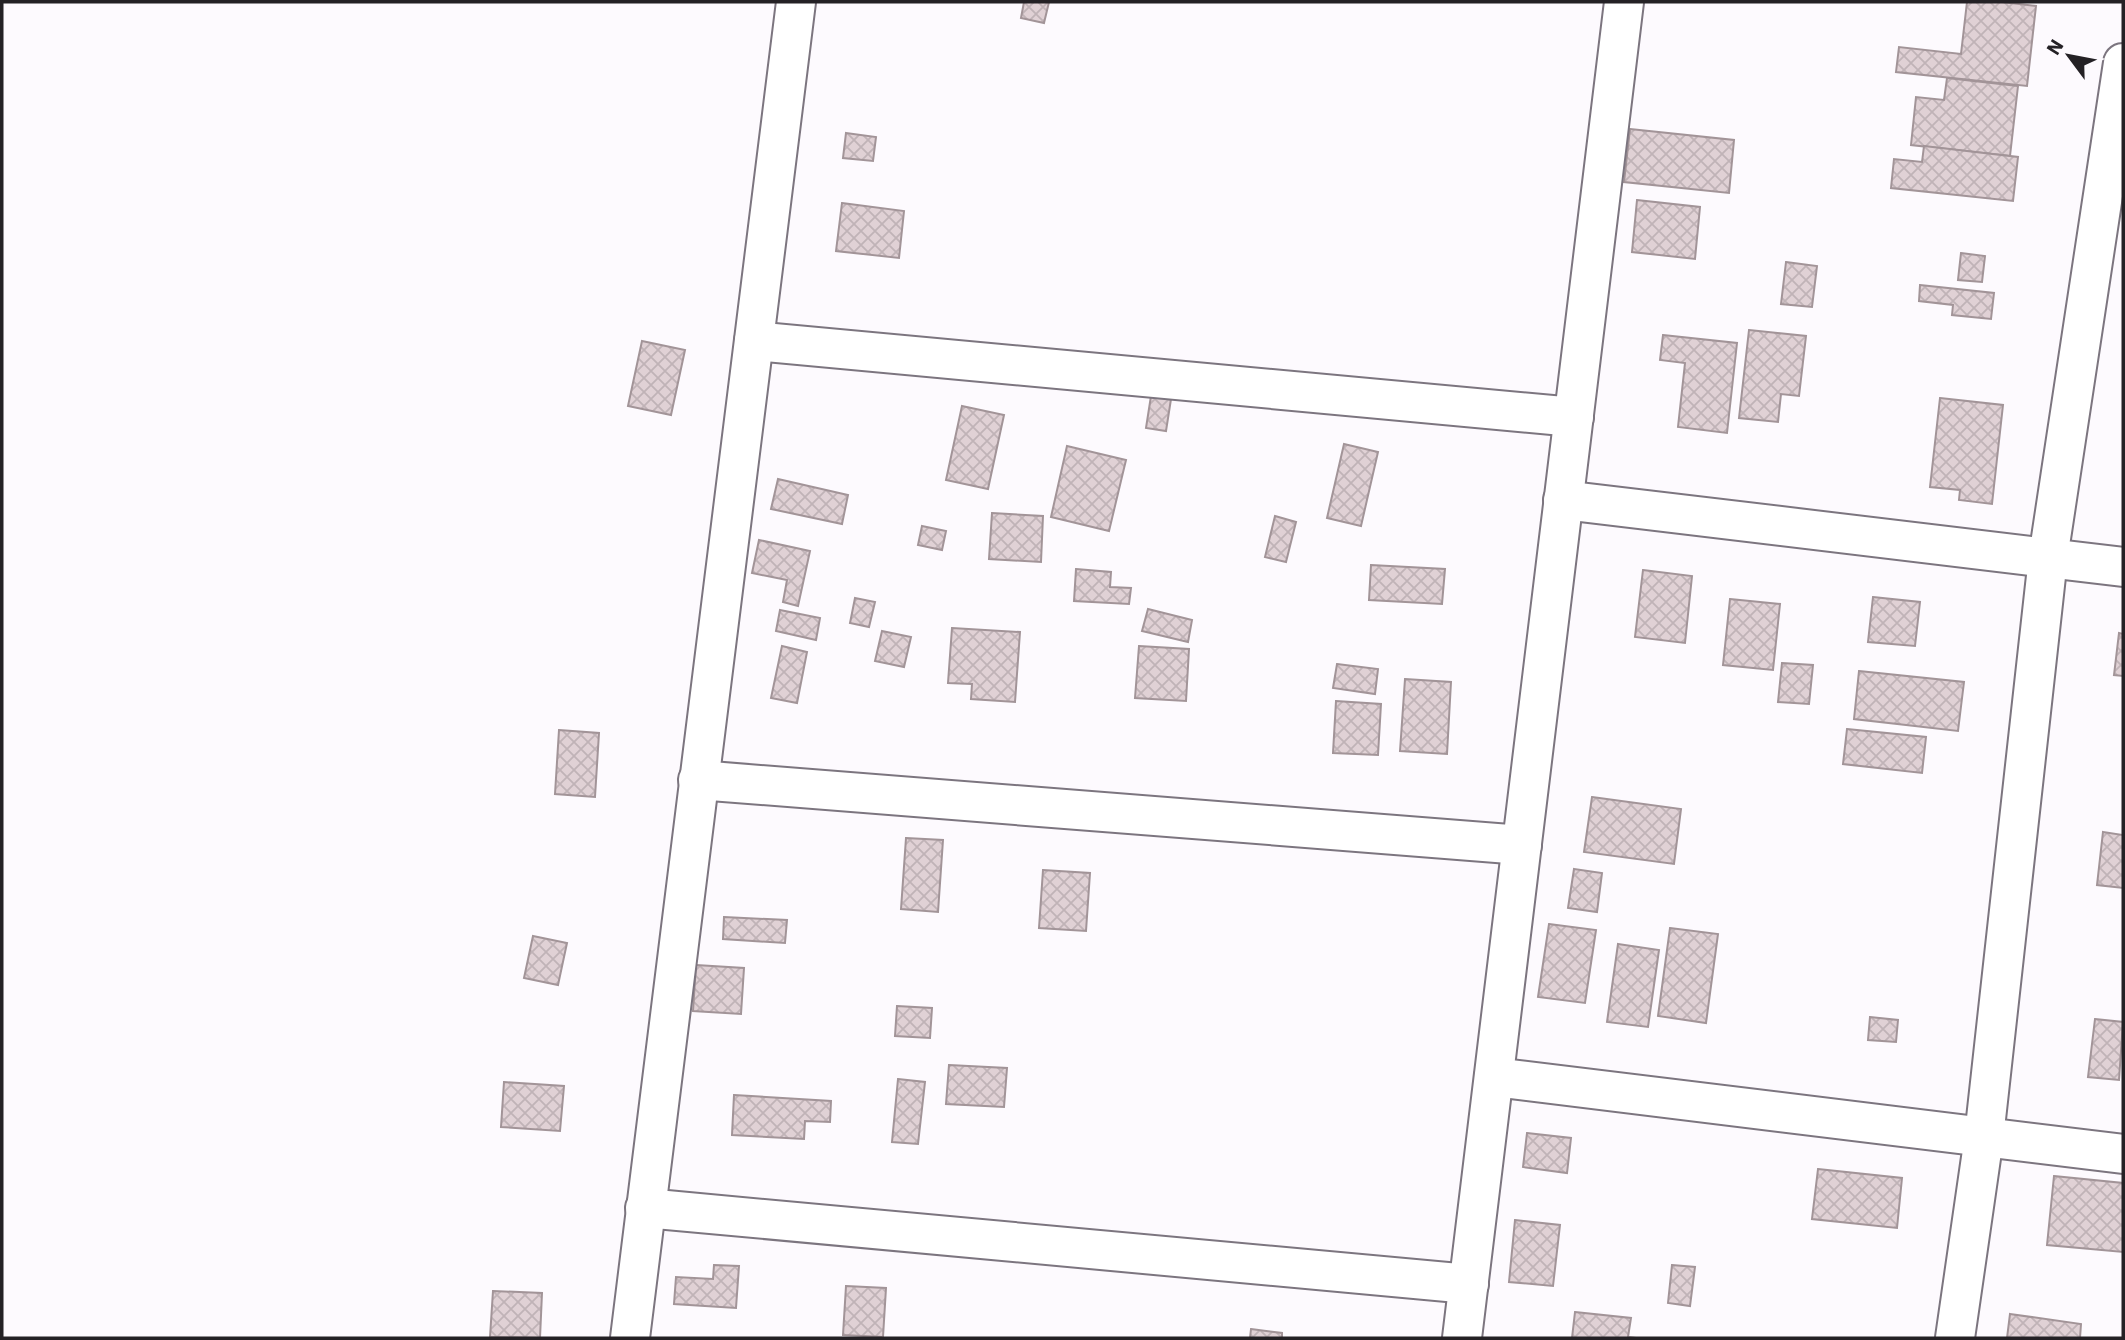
<svg xmlns="http://www.w3.org/2000/svg" width="2125" height="1340" font-family="'IBM Plex Sans',sans-serif">
	<defs>
		<pattern id="building-cross-hatch" width="8" height="8" patternUnits="userSpaceOnUse" patternTransform="scale(1.75)"><rect width="8" height="8" fill="#e0d1d5"/><path d="M0 0l8 8M0 8l8-8" fill="none" stroke="#c0b3b7"/></pattern>
	</defs>
	<rect width="100%" height="100%" fill="#fdfafe"/>
	<!-- building -->
	<g fill="url(#building-cross-hatch)" stroke="#a29498" stroke-width="2">
		<polygon points="1024,2 1049,2 1044,23 1021,18"/>
		<polygon points="1967,2 2002,2 2036,6 2027,86 1896,72 1899,47 1961,54"/>
		<polygon points="1947,78 2018,86 2010,156 1911,145 1916,97 1944,100"/>
		<polygon points="1630,129 1734,140 1729,193 1624,182"/>
		<polygon points="846,133 876,137 873,161 843,158"/>
		<polygon points="1924,146 2018,157 2013,201 1891,188 1894,159 1922,162"/>
		<polygon points="1637,200 1700,207 1695,259 1632,252"/>
		<polygon points="842,203 904,211 899,258 836,251"/>
		<polygon points="1961,253 1985,256 1982,282 1958,280"/>
		<polygon points="1786,262 1817,266 1812,307 1781,304"/>
		<polygon points="1920,285 1994,293 1991,319 1952,315 1953,305 1919,301"/>
		<polygon points="1749,330 1806,336 1799,396 1781,394 1778,422 1739,418"/>
		<polygon points="1663,335 1737,343 1727,433 1678,427 1685,363 1660,360"/>
		<polygon points="642,341 685,350 671,415 628,406"/>
		<polygon points="1151,396 1171,399 1166,431 1146,428"/>
		<polygon points="1940,398 2003,405 1992,504 1959,500 1960,490 1930,487"/>
		<polygon points="962,406 1004,415 988,489 946,480"/>
		<polygon points="1344,444 1378,452 1361,526 1327,518"/>
		<polygon points="1067,446 1126,460 1109,531 1051,517"/>
		<polygon points="778,479 848,495 842,524 771,509"/>
		<polygon points="992,513 1043,516 1041,562 989,559"/>
		<polygon points="1275,516 1296,522 1286,562 1265,557"/>
		<polygon points="922,526 946,531 942,550 918,545"/>
		<polygon points="759,540 810,551 798,606 783,602 787,580 752,573"/>
		<polygon points="1371,565 1445,569 1442,604 1369,600"/>
		<polygon points="1076,569 1111,572 1110,587 1131,588 1129,604 1074,601"/>
		<polygon points="1643,570 1692,576 1685,643 1635,637"/>
		<polygon points="1873,597 1920,602 1915,646 1868,642"/>
		<polygon points="855,598 875,602 869,627 850,623"/>
		<polygon points="1730,599 1780,604 1773,670 1723,665"/>
		<polygon points="1148,609 1192,620 1188,642 1142,631"/>
		<polygon points="780,610 820,618 816,640 776,631"/>
		<polygon points="952,628 1020,632 1015,702 971,699 972,684 948,683"/>
		<polygon points="882,631 911,637 904,667 875,661"/>
		<polygon points="2119,633 2123,634 2123,676 2114,675"/>
		<polygon points="782,646 807,652 797,703 771,698"/>
		<polygon points="1139,646 1189,649 1186,701 1135,698"/>
		<polygon points="1782,663 1813,665 1809,704 1778,702"/>
		<polygon points="1337,664 1378,669 1375,694 1333,688"/>
		<polygon points="1859,671 1964,682 1958,731 1854,719"/>
		<polygon points="1405,679 1451,682 1447,754 1400,751"/>
		<polygon points="1336,701 1381,704 1378,755 1333,753"/>
		<polygon points="1847,729 1926,737 1922,773 1843,764"/>
		<polygon points="559,730 599,733 595,797 555,794"/>
		<polygon points="1592,797 1681,809 1674,864 1584,852"/>
		<polygon points="2103,832 2123,835 2123,888 2097,885"/>
		<polygon points="906,838 943,840 938,912 901,909"/>
		<polygon points="1574,869 1602,873 1597,912 1568,908"/>
		<polygon points="1043,870 1090,873 1086,931 1039,928"/>
		<polygon points="724,917 787,920 785,943 723,939"/>
		<polygon points="1549,924 1596,930 1585,1003 1538,997"/>
		<polygon points="1670,928 1718,934 1706,1023 1658,1016"/>
		<polygon points="533,936 567,943 558,985 524,978"/>
		<polygon points="1618,944 1659,950 1648,1027 1607,1022"/>
		<polygon points="696,965 744,968 741,1014 693,1011"/>
		<polygon points="897,1006 932,1008 930,1038 895,1036"/>
		<polygon points="1870,1017 1898,1020 1896,1042 1868,1040"/>
		<polygon points="2095,1019 2123,1022 2119,1080 2088,1077"/>
		<polygon points="949,1065 1007,1068 1004,1107 946,1104"/>
		<polygon points="898,1079 925,1082 918,1144 892,1142"/>
		<polygon points="504,1082 564,1086 560,1131 501,1127"/>
		<polygon points="734,1095 831,1101 830,1122 805,1121 804,1139 732,1135"/>
		<polygon points="1527,1133 1571,1138 1567,1173 1523,1167"/>
		<polygon points="1818,1169 1902,1178 1897,1228 1812,1219"/>
		<polygon points="2054,1176 2123,1183 2123,1252 2047,1245"/>
		<polygon points="1515,1220 1560,1225 1553,1286 1509,1282"/>
		<polygon points="714,1265 739,1266 736,1308 674,1304 676,1277 713,1279"/>
		<polygon points="1672,1265 1695,1267 1690,1306 1668,1303"/>
		<polygon points="846,1286 886,1288 883,1337 843,1335"/>
		<polygon points="493,1291 542,1293 540,1338 490,1337"/>
		<polygon points="1575,1312 1631,1318 1628,1337 1636,1338 1572,1338"/>
		<polygon points="2010,1314 2081,1324 2080,1338 2007,1338"/>
		<polygon points="1251,1329 1282,1333 1282,1338 1250,1338"/>
	</g>
	<g fill="none" stroke-linecap="round" stroke-linejoin="round">
		<!-- street casing -->
		<g stroke="#7c757f" stroke-width="42">
			<g id="street">
				<polyline points="754,341 1574,417"/>
				<polyline points="1563,500 2123,567"/>
				<polyline points="698,780 1522,845"/>
				<polyline points="1494,1077 2123,1154"/>
				<polyline points="645,1208 1469,1284"/>
				<polyline points="630,1338 796,2"/>
				<polyline points="1462,1338 1624,2"/>
				<polyline points="1955,1338 1984,1137 2048,558 2123,63"/>
			</g>
		</g>
		<!-- street -->
		<use href="#street" stroke="#fff" stroke-width="38"/>
	</g>
	<!-- border -->
	<rect width="2125" height="1340" fill="none" stroke="#242125" stroke-width="7"/>
	<!-- north arrow -->
	<g transform="translate(2069 56) rotate(302)" stroke="#fdfafe" stroke-width="5" paint-order="stroke">
	<path d="M0-5L12 26L0 18L-12 26Z" fill="#242125"/>
	<text y="-10" font-size="19" font-weight="bold" text-anchor="middle" fill="#242125">N</text>
	</g>
</svg>
